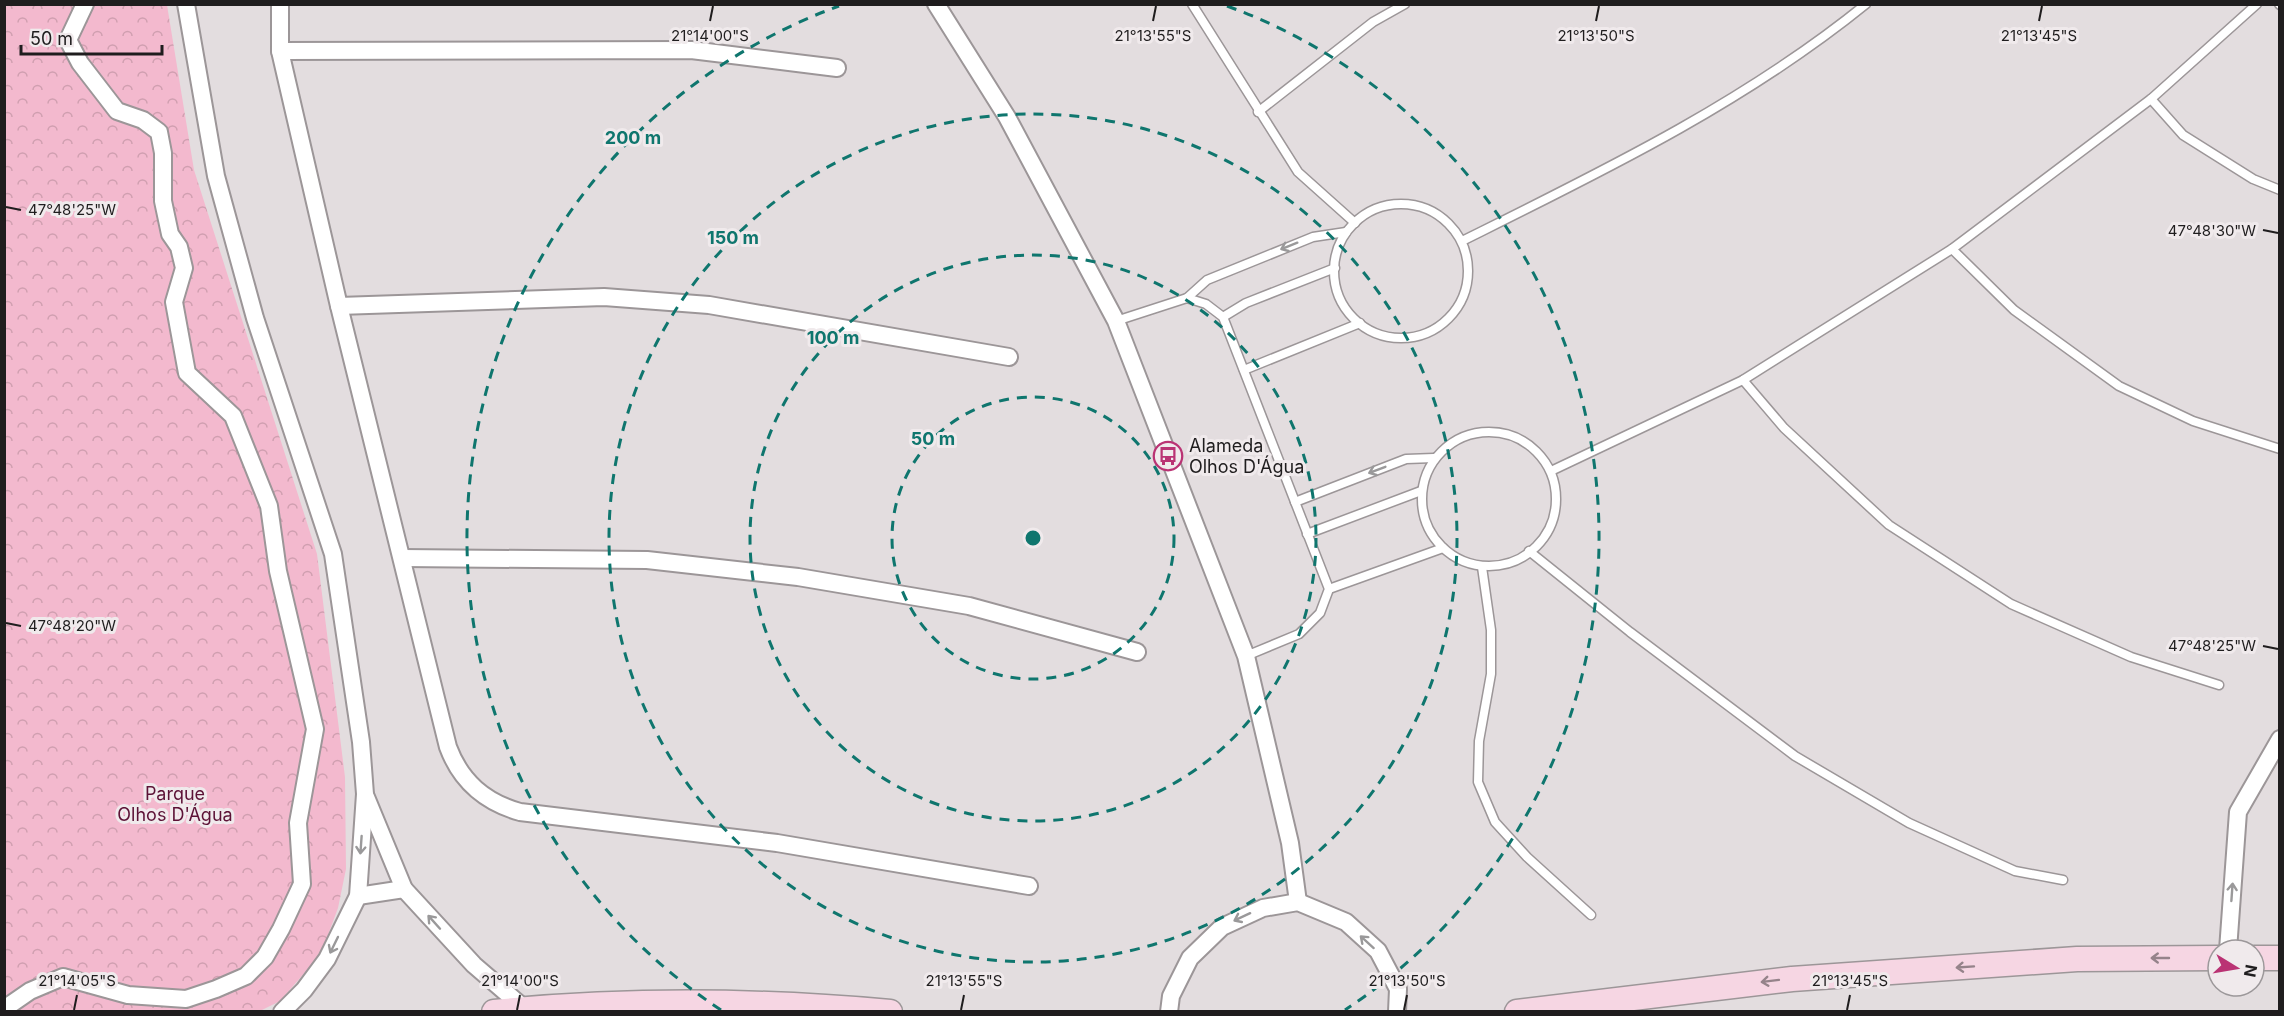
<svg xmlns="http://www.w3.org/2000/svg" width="2284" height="1016" font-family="Inter,sans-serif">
	<defs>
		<pattern id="park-crowns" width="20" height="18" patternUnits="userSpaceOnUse" patternTransform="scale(1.5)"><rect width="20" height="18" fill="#f3b9ce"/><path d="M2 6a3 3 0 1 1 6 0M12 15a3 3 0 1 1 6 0" fill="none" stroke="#d09fb0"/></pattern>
	</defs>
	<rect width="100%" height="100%" fill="#e3dddf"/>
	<!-- park -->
	<polygon fill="url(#park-crowns)" points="5,5 167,5 194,170 317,554 345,777 346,869 338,908 321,954 280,1001 260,1011 5,1012"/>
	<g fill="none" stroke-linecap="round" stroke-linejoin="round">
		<!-- lane casing -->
		<g stroke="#9c9698" stroke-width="11">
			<g id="lane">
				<polyline points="1192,4 1298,172 1355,223"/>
				<polyline points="2279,4 2280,5"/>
				<polyline points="2151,99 2183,135 2253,179 2280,190"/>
				<polyline points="1258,112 1373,22 1405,4"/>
				<circle cx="1401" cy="271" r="67"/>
				<path d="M1462,241C1601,172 1744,103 1866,4"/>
				<polyline points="1952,249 2014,310 2119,386 2193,421 2280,449"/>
				<polyline points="1187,298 1207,280 1313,237 1346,232"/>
				<polyline points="1223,317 1246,303 1335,268"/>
				<polyline points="1116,321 1187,298 1206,304 1223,317 1329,589 1320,613 1299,634 1246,656"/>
				<polyline points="1244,370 1360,323"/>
				<polyline points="1743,380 1784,428 1889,525 2011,604 2131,657 2219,685"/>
				<circle cx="1489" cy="499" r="67"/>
				<polyline points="1551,471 1743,380 1952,249 2151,99 2257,4"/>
				<polyline points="1295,502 1406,459 1434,458"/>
				<polyline points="1307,534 1421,491"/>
				<polyline points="1529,551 1630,632 1795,756 1909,823 2015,871 2063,880"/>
				<polyline points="1482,567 1491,630 1491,674 1479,741 1478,782 1495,822 1527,857 1591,915"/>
				<polyline points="1329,589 1443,548"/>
			</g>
		</g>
		<!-- street casing -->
		<g stroke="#9c9698" stroke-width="20">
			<g id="street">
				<polyline points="186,4 216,176 255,318 333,554 361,742 365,794 358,896 327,959 304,990 282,1012"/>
				<path d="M280,4V51L339,306L448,747C461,782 485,802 520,812L777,843L1029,886"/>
				<polyline points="936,4 1007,117 1116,321 1246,656 1290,843 1298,902"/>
				<polyline points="280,51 691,50 837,68"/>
				<polyline points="339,306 604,297 709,305 1009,357"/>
				<polyline points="402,558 647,560 798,577 969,606 1137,652"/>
				<polyline points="366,797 404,889 474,965 525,1009"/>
				<polyline points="358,896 404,889"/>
				<polyline points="2228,950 2238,812 2280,739"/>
				<polyline points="4,1009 30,991 63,977 128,995 186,999 216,989 246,976 265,957 281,929 302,884 298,823 315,729 278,571 269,506 233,416 187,373 174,302 184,268 179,247 170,234 163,201 163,153 159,132 143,120 117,111 80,63 68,40 85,4"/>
				<polyline points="1169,1012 1171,996 1190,958 1222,927 1263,908 1298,902 1346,922 1378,951 1398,989 1397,1012"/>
			</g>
		</g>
		<!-- secondary casing -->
		<g stroke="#9c9698" stroke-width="27">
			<g id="secondary">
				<polyline points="2254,958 2280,958"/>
				<path d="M494,1012C625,999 759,1000 890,1012"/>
				<polyline points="1517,1012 1792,979 2077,959 2218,958"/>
			</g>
		</g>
		<!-- lane -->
		<use href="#lane" stroke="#fff" stroke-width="8"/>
		<!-- street -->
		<use href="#street" stroke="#fff" stroke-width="16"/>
		<!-- secondary -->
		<use href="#secondary" stroke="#f6d6e3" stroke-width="24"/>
	</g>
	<!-- one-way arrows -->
	<defs><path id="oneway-shaft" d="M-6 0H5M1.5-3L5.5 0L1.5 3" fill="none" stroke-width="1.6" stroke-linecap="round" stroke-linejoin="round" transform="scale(1.5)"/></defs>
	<g stroke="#9a999a">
		<use href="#oneway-shaft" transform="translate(1289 246) rotate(158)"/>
		<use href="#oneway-shaft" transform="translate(1377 470) rotate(159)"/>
		<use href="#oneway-shaft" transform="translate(361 845) rotate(94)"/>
		<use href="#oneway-shaft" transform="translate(2232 892) rotate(-86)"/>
		<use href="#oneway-shaft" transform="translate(1242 917) rotate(155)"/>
		<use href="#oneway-shaft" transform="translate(434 922) rotate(-132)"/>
		<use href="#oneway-shaft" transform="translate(1367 942) rotate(-138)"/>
		<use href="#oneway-shaft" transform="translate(334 945) rotate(116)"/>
	</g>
	<g stroke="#95838a">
		<use href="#oneway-shaft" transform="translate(2160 958) rotate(180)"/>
		<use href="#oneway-shaft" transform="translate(1965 967) rotate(176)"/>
		<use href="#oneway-shaft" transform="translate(1770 981) rotate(173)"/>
	</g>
	<!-- ticks -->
	<path fill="none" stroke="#1f1d1e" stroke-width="2" d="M710,21L713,6M1153,21L1156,6M1596,21L1599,6M2039,21L2042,6M6,207L21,210M2263,230L2278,233M6,623L21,626M2263,646L2278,649M74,1010L77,995M517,1010L520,995M961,1010L964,995M1404,1010L1407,995M1847,1010L1850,995"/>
	<!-- distance rings -->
	<g fill="none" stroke="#0f766e" stroke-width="3" stroke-dasharray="10 8">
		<circle cx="1033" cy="538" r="141"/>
		<circle cx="1033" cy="538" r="283"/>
		<circle cx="1033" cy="538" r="424"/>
		<path d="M721 1010A566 566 0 0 1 839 6M1227 6A566 566 0 0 1 1345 1010"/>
	</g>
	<!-- icons -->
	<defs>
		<g id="bus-ring" transform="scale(1.5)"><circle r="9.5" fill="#f0eaec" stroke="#ba3374" stroke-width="1.5"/><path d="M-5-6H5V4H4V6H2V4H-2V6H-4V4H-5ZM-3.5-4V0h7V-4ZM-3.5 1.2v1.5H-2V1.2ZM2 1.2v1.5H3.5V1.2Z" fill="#ba3374"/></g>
	</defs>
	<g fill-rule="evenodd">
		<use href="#bus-ring" x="1168" y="456"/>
	</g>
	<g text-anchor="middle" stroke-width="6" stroke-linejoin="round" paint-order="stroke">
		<!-- poi labels -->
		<g font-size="18" fill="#1f1d1e" stroke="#f0eaec" text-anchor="start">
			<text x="1189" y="452">Alameda<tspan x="1189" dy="21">Olhos D'Água</tspan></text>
		</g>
		<!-- park labels -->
		<g font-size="18" fill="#5c1236" stroke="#f0eaec">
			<text x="175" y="800">Parque<tspan x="175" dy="21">Olhos D'Água</tspan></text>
		</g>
	</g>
	<g font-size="15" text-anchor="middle" fill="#1f1d1e" stroke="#f0eaec" stroke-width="6" stroke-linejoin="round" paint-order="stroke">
		<text x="710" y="41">21°14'00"S</text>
		<text x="1153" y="41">21°13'55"S</text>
		<text x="1596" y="41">21°13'50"S</text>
		<text x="2039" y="41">21°13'45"S</text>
		<text x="72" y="215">47°48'25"W</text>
		<text x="2212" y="236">47°48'30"W</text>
		<text x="72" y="631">47°48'20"W</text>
		<text x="2212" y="651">47°48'25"W</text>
		<text x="77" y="986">21°14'05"S</text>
		<text x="520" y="986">21°14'00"S</text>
		<text x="964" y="986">21°13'55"S</text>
		<text x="1407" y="986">21°13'50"S</text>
		<text x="1850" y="986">21°13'45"S</text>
	</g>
	<circle cx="1033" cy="538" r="9" fill="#0f766e" stroke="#f0eaec" stroke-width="3"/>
	<g font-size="18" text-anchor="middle" font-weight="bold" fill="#0f766e" stroke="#f0eaec" stroke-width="6" stroke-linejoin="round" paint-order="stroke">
		<text x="633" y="144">200 m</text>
		<text x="733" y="244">150 m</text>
		<text x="833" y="344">100 m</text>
		<text x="933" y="445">50 m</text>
	</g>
	<!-- border -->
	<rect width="2284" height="1016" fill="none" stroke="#1f1d1e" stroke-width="12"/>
	<!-- north arrow -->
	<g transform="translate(2236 968) rotate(101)"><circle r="28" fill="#f0eaec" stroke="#9c989a" stroke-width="1.5"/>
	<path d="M0-4.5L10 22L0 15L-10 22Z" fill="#ba3374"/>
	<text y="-9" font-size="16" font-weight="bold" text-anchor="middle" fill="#1f1d1e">N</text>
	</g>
	<!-- scale -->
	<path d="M21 45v9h141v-9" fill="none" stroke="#1f1d1e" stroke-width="3"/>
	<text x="30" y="45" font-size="18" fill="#1f1d1e" stroke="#f0eaec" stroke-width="4.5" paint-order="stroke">50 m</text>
</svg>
